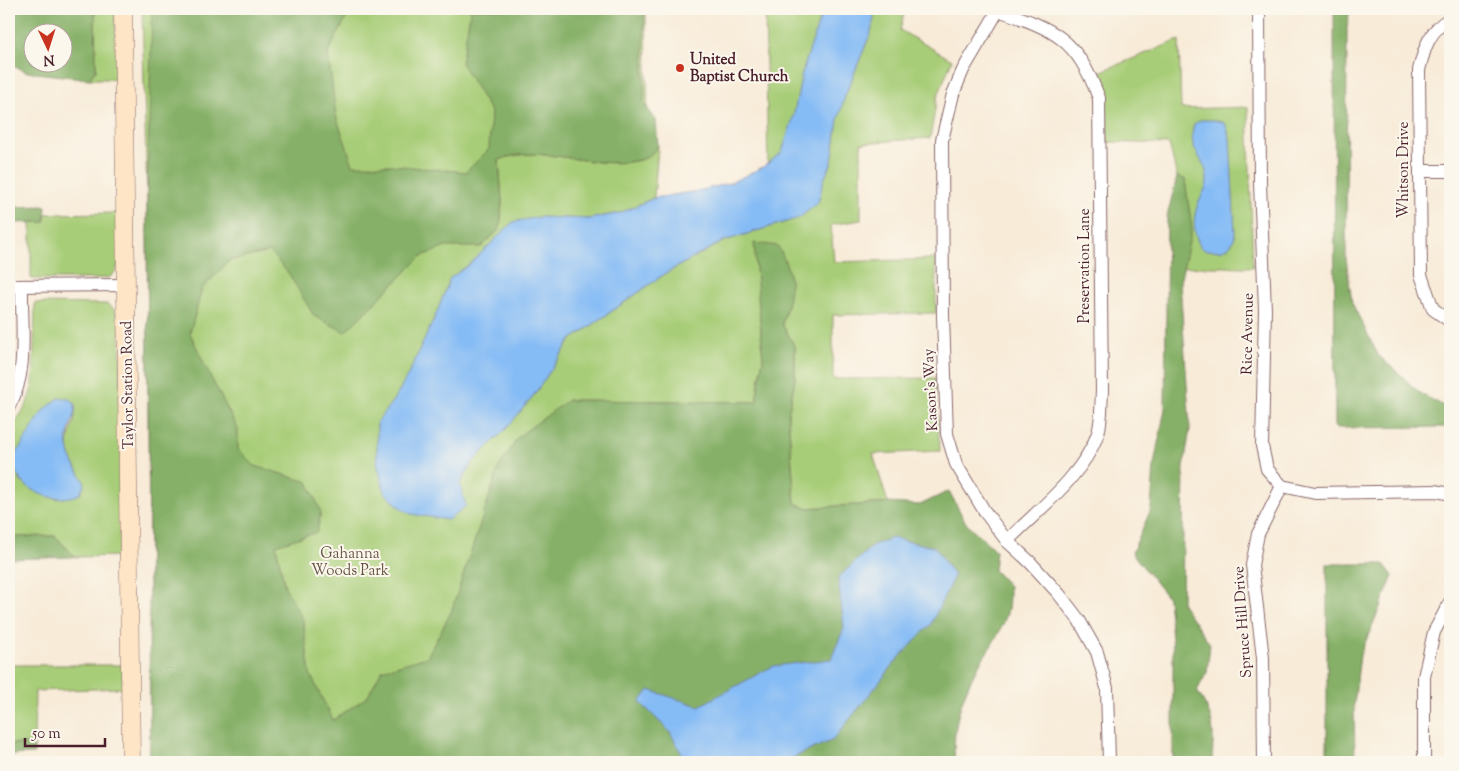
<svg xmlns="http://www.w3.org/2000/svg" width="1459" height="771" font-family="'Sorts Mill Goudy',serif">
	<rect width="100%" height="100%" fill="#fbf7ec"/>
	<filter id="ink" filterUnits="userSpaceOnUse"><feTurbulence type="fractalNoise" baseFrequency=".02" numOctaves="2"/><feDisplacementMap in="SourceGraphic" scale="10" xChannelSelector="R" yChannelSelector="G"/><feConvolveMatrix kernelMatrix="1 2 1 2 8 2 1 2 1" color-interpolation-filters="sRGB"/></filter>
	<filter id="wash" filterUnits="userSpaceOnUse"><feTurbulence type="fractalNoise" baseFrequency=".0096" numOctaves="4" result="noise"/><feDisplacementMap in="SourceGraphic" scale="20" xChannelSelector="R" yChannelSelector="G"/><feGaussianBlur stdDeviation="1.12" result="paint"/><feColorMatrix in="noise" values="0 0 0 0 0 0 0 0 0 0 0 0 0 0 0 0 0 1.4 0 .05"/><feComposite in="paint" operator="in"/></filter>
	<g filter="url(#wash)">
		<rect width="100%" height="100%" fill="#f8ebd8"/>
		<!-- green -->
		<g fill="#a8cd78" stroke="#797652" fill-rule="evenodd">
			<polygon points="95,9 115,9 117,79 89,79 96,70"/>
			<path d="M142,9H646L648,147L489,150L490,237L500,229L502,202L499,160C542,142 597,173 643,159C649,157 654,151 658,147L654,198L620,213L589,219L539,217L534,395L571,340L666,273L724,241L769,227L765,9H905L900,30L952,60L937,98L930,138L861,143V220L831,225L834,262L936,259V313L833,315V379L935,378L940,451L873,454L888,503L806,508L795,503L788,415L795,379V347L782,324L787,306L755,243L763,359L756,402L568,400L789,512L968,589L150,762L147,203Z"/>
			<polygon points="1179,40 1181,109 1248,107 1253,267 1177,267 1177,177 1169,144 1107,142 1105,103 1097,73"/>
			<polygon points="119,213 120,253 117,270 110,277 97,279 31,279 31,222 45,222 45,214"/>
			<path d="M35,303L107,304L115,310L120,322L124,556L75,557L55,536L9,537V432L26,406L33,385ZM68,398L75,404C78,433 56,438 78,471L59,499L36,492L19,480Z"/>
			<polygon points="9,665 126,665 125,688 35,691 34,744 9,744"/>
		</g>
		<!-- forest -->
		<g fill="#86b068" stroke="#68684a" fill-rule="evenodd">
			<path d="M9,9H95L96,70L89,79L27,72L9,63ZM62,32V62H32V32Z"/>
			<path d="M152,9H351L328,53L336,116L353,165H391L466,172L489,149L491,112L461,63L471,9H644V104L656,120L658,147C654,151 649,157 643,159C597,173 542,142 499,160L502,202L500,229L481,247H446L422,256L345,332L314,316L289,274L270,252L229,261L202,289L190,333L207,370L238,429V449L255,466L308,482L321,512L317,532L276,545L285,587L303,620L310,674L333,720L367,697L382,670L427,657L451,612L499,467L519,436L568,400L756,402L763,359L754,243L778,246C795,279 792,289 782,324L795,347V379L788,415L795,503L806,508L888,503L920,505L949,491L966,523L996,551L994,570L1009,586C1009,593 1009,601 1008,609C1004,628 992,644 982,660C963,691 951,726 955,762H150L147,203Z"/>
			<polygon points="1334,9 1350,9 1347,28 1346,258 1352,303 1378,355 1421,394 1450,409 1450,427 1335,428"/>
			<path d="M1177,177L1185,179L1192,229L1180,282L1190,429L1184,465L1182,604L1210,644L1207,672L1197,691C1215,718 1214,730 1212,762H1173V648L1168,598L1132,553L1151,509L1154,465L1165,409L1167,216Z"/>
			<polygon points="46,206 45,222 9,223 9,207"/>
			<polygon points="55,536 75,557 9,559 9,537"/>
			<polygon points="1327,564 1384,564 1393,576 1360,655 1354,704 1355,762 1327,762"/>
			<polygon points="9,744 34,744 34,754 9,755"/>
		</g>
		<!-- water -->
		<g fill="#86bcf5" stroke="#686e90">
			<polygon points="823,9 872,9 874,18 871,32 845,96 838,120 832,162 824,179 818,203 799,218 724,241 666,273 571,340 534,395 507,428 472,463 460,484 466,506 448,520 411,514 401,508 385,493 377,464 377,422 397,395 410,371 437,312 450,278 470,264 513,222 539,217 589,219 620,213 654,198 698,191 730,183 763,167 782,152 793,118 802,73"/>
			<path d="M1201,120H1214L1225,123L1230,138L1235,234C1232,253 1218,252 1202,249C1192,233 1192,215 1201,197C1204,190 1207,188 1207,179C1207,158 1186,152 1194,124Z"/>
			<path d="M59,398H68L75,403C76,414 72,420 69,431C64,452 75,465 85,483L80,494C54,506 14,490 13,459L43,411Z"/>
			<polygon points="892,538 935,547 954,576 931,624 898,659 833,740 783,762 686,762 670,732 640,702 649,690 699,706 773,666 831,659 844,628 838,578 873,545"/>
		</g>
	</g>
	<g filter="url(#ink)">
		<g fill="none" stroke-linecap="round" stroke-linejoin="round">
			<!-- minor casing -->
			<g stroke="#876668" stroke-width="14">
				<g id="minor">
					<polyline points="999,9 963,70 953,94 942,140 943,316 947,434 956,464 985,512 1007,541 1030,562 1059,594 1079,620 1097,652 1107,688 1109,762"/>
					<polyline points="1259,9 1260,183 1265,310 1262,446 1267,469 1282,486 1315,493 1436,491 1450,494"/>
					<path d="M998,10C1056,30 1076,38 1099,98L1102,391C1101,404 1102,420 1098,433C1084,475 1038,510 1007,541"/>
					<path d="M1450,19C1429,29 1424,50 1419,70L1421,275L1433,309L1450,321"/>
					<polyline points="1420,171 1450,171"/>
					<polyline points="9,286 126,285"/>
					<path d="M9,406C29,373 21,323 22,286"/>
					<polyline points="1264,762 1263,658 1252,565 1258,534 1282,486"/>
					<polyline points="1424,762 1424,677 1434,632 1450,602"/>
				</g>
			</g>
			<!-- secondary casing -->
			<g stroke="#876668" stroke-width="19">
				<polyline id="secondary" points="123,9 131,762"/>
			</g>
			<!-- minor -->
			<use href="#minor" stroke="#fff" stroke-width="12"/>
			<!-- secondary -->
			<use href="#secondary" stroke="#fde5c5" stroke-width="18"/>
		</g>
	</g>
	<!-- markers -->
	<circle fill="#c8321e" stroke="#fbf7ec" stroke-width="2" cx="680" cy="68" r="5"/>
	<g text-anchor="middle" stroke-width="4" stroke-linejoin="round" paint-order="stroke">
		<!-- poi labels -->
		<g font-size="15" font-weight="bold" fill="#4a1f2b" stroke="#fbf7ec" text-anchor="start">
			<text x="690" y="64">United<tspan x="690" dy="17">Baptist Church</tspan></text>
		</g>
		<!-- street labels -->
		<g font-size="15" fill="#4a1f2b" stroke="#fbf7ec">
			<text transform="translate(1403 170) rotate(-90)" y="5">Whitson Drive</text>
			<text transform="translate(1084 266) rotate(-90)" y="5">Preservation Lane</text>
			<text transform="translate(1247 334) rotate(-89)" y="5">Rice Avenue</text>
			<text transform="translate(127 385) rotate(-91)" y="5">Taylor Station Road</text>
			<text transform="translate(930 390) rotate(-93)" y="5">Kason's Way</text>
			<text transform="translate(1242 622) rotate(-94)" y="5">Spruce Hill Drive</text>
		</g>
		<!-- park labels -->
		<g font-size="15" fill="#665342" stroke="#fbf7ec">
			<text x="350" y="558">Gahanna<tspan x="350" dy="17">Woods Park</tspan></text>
		</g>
	</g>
	<!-- margin -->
	<rect width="1459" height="771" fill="none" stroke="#fbf7ec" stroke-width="30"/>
	<!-- north arrow -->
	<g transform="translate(48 48) rotate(176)"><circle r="24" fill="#fbf7ec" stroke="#b4a19f"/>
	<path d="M0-4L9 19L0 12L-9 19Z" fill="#c8321e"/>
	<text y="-8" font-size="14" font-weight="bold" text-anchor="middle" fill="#4a1f2b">N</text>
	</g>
	<!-- scale -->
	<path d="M25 738v8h80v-8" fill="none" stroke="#4a1f2b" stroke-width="2.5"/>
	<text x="32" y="738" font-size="15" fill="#4a1f2b" stroke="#fbf7ec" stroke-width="4" paint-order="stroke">50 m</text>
</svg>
